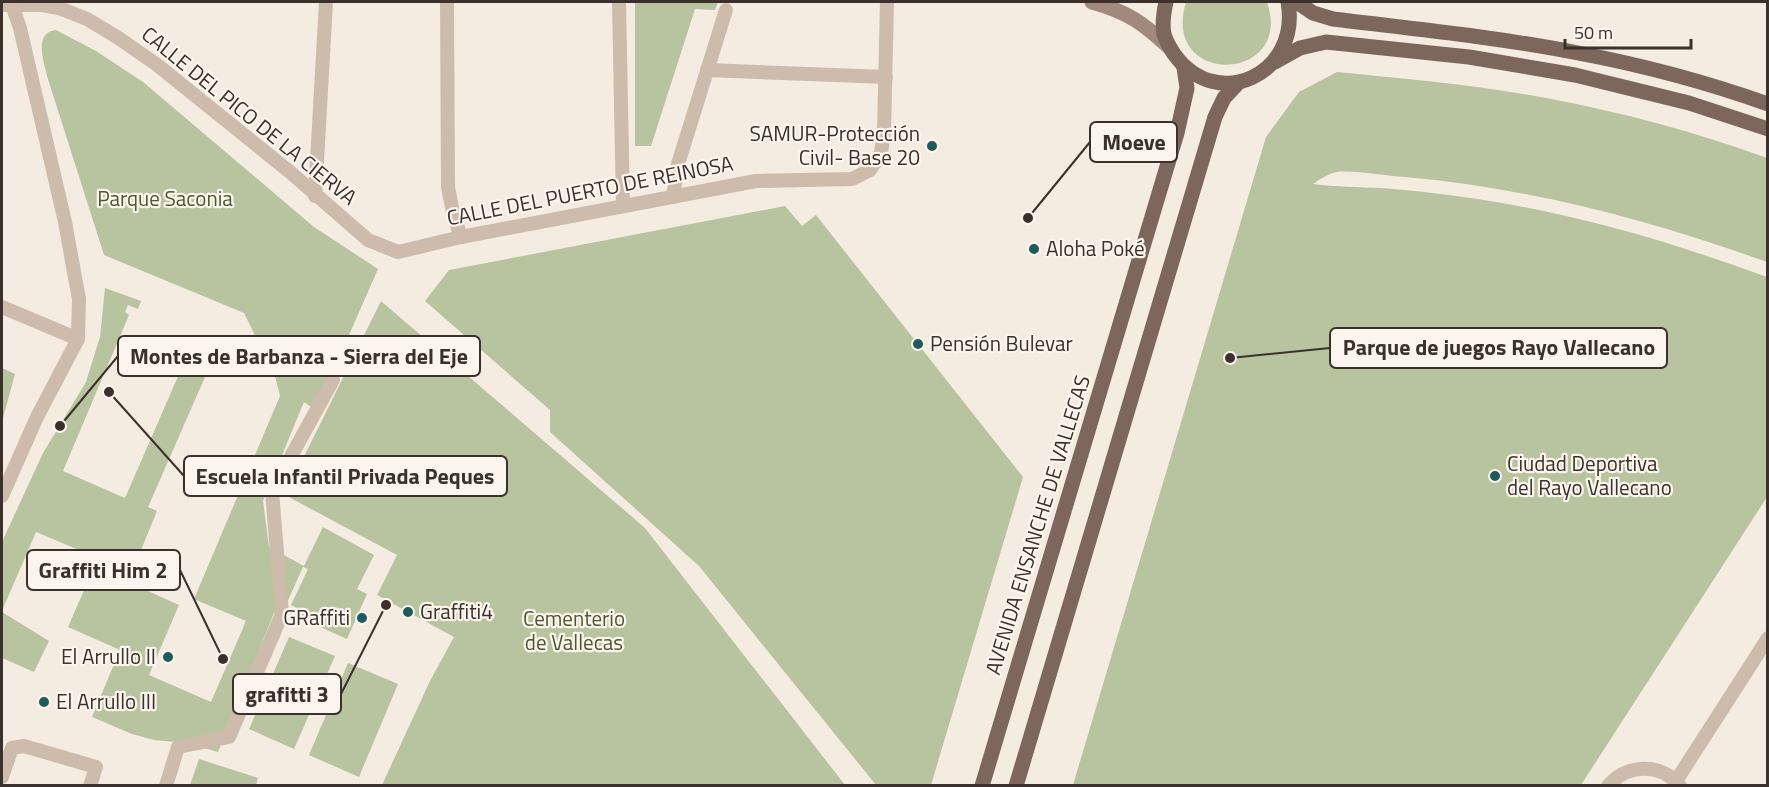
<svg xmlns="http://www.w3.org/2000/svg" width="1769" height="787" font-family="'Titillium Web',sans-serif">
	<rect width="100%" height="100%" fill="#f4ebe1"/>
	<!-- green -->
	<g fill="#b8c4a0">
		<polygon points="635,2 718,2 715,10 695,9 651,146 635,146"/>
		<path d="M1186,2H1267C1295,83 1160,88 1186,2Z"/>
		<path d="M56,30L96,51L143,82L314,227L378,269L316,410L304,402L263,501L269,547L304,566L323,527L374,555L357,589L367,594L347,639L295,616L297,608L291,605L308,569L303,567L281,616L274,613L218,752L187,743L154,740L132,734L92,717L120,650L68,627L98,558L36,532L2,611V542L43,453L86,382L100,337L105,288L141,301L138,309L128,305L125,312L129,315L63,471L125,498L193,342L216,352L148,507L157,511L128,582L179,605L149,675L211,702L246,621L194,599L280,396L275,376L244,313L104,255L47,76C44,61 33,33 56,30Z"/>
		<path d="M1337,72C1407,79 1477,85 1546,98C1621,112 1696,132 1767,158V262C1650,220 1530,188 1405,177C1386,176 1354,170 1337,172C1329,173 1319,180 1313,184C1335,187 1359,187 1381,188C1408,190 1436,193 1463,197C1567,211 1669,241 1767,277V497L1581,785H1073L1266,137L1299,92Z"/>
		<polygon points="785,206 802,226 816,215 1023,477 931,785 876,785 699,566 550,432 550,410 425,301 449,270"/>
		<polygon points="381,301 645,528 845,785 382,785 430,681 454,637 377,595 397,555 285,495"/>
		<polygon points="2,368 15,374 2,422"/>
		<polygon points="2,612 49,641 34,672 2,658"/>
		<polygon points="289,637 335,656 294,749 249,729"/>
		<polygon points="348,663 398,684 359,777 309,755"/>
		<polygon points="199,759 258,778 256,785 190,785"/>
	</g>
	<g fill="none" stroke-linecap="round" stroke-linejoin="round">
		<!-- street -->
		<g stroke="#cdbbac" stroke-width="14">
			<polyline points="447,2 448,187 453,213 461,237"/>
			<polyline points="619,2 623,205"/>
			<polyline points="2,5 42,5 59,8 87,19 117,37 156,64 290,172 368,240 398,252 461,237 756,181 852,179 870,170 881,153 884,132 887,2"/>
			<polyline points="707,70 886,77"/>
			<polyline points="315,196 326,2"/>
			<polyline points="673,197 678,164 726,10"/>
			<polyline points="2,307 78,339"/>
			<polyline points="2,496 37,417 78,339 79,299 76,283 65,222 20,28 11,2"/>
			<polyline points="2,777 12,748 24,746 96,767 90,786"/>
			<polyline points="1676,781 1768,638"/>
			<polyline points="166,786 178,747 229,737 282,614 272,491 333,380"/>
			<path d="M1608,786C1627,764 1660,762 1680,786"/>
		</g>
		<!-- secondary -->
		<path stroke="#a18a7d" stroke-width="15" d="M1092,2C1128,12 1143,23 1170,48"/>
		<!-- primary -->
		<g stroke="#7d675c" stroke-width="15">
			<path d="M1166,2C1164,11 1162,24 1164,34C1166,41 1170,48 1174,54C1217,114 1301,74 1288,2"/>
			<path d="M1297,2L1313,13L1333,19C1415,29 1497,37 1578,53C1642,65 1706,82 1768,104"/>
			<polyline points="1275,62 1300,48 1326,42 1469,57 1575,75 1689,103 1768,129"/>
			<polyline points="982,786 1177,133 1187,88 1184,68"/>
			<polyline points="1016,786 1215,117 1224,98 1239,82"/>
		</g>
	</g>
	<!-- markers -->
	<g fill="#1f5a5e" stroke="#fbf5ee" stroke-width="2">
		<circle cx="932" cy="146" r="6"/>
		<circle cx="1034" cy="249" r="6"/>
		<circle cx="918" cy="344" r="6"/>
		<circle cx="1495" cy="476" r="6"/>
		<circle cx="408" cy="612" r="6"/>
		<circle cx="362" cy="618" r="6"/>
		<circle cx="168" cy="657" r="6"/>
		<circle cx="44" cy="702" r="6"/>
	</g>
	<g text-anchor="middle" stroke-width="4.5" stroke-linejoin="round" paint-order="stroke">
		<!-- street labels -->
		<g font-size="21" fill="#3b302b" stroke="#fbf5ee">
			<text transform="translate(249 116) rotate(39)" y="7">CALLE DEL PICO DE LA CIERVA</text>
			<text transform="translate(590 191) rotate(-11)" y="7">CALLE DEL PUERTO DE REINOSA</text>
			<text transform="translate(1038 525) rotate(-73)" y="7">AVENIDA ENSANCHE DE VALLECAS</text>
		</g>
		<!-- poi labels -->
		<g font-size="21" fill="#3b302b" stroke="#fbf5ee" text-anchor="start">
			<text x="920" y="141" text-anchor="end">SAMUR-Protección<tspan x="920" dy="24">Civil- Base 20</tspan></text>
			<text x="1046" y="256">Aloha Poké</text>
			<text x="930" y="351">Pensión Bulevar</text>
			<text x="1507" y="471">Ciudad Deportiva<tspan x="1507" dy="24">del Rayo Vallecano</tspan></text>
			<text x="420" y="619">Graffiti4</text>
			<text x="350" y="625" text-anchor="end">GRaffiti</text>
			<text x="156" y="664" text-anchor="end">El Arrullo II</text>
			<text x="56" y="709">El Arrullo III</text>
		</g>
		<!-- park labels -->
		<g font-size="21" fill="#4a5a2e" stroke="#fbf5ee">
			<text x="165" y="206">Parque Saconia</text>
			<text x="574" y="626">Cementerio<tspan x="574" dy="24">de Vallecas</tspan></text>
		</g>
	</g>
	<!-- callouts -->
	<path fill="none" stroke="#3b302b" stroke-width="2" d="M1028 218L1090 142M1230 358L1330 348M60 426L118 356M109 392L184 476M223 659L180 570M386 605L341 694"/>
	<g fill="#3b302b" stroke="#fbf5ee" stroke-width="2">
		<circle cx="1028" cy="218" r="6"/>
		<circle cx="1230" cy="358" r="6"/>
		<circle cx="60" cy="426" r="6"/>
		<circle cx="109" cy="392" r="6"/>
		<circle cx="223" cy="659" r="6"/>
		<circle cx="386" cy="605" r="6"/>
	</g>
	<g fill="#fbf5ee" stroke="#3b302b" stroke-width="2">
		<rect x="1090" y="122" width="87" height="40" rx="6"/>
		<rect x="1330" y="328" width="337" height="40" rx="6"/>
		<rect x="118" y="336" width="362" height="40" rx="6"/>
		<rect x="184" y="456" width="323" height="40" rx="6"/>
		<rect x="27" y="550" width="153" height="40" rx="6"/>
		<rect x="233" y="674" width="108" height="40" rx="6"/>
	</g>
	<g font-size="22" text-anchor="middle" font-weight="bold" fill="#3b302b">
		<text x="1134" y="150">Moeve</text>
		<text x="1499" y="355">Parque de juegos Rayo Vallecano</text>
		<text x="299" y="364">Montes de Barbanza - Sierra del Eje</text>
		<text x="345" y="484">Escuela Infantil Privada Peques</text>
		<text x="103" y="578">Graffiti Him 2</text>
		<text x="287" y="702">grafitti 3</text>
	</g>
	<!-- border -->
	<rect width="1769" height="787" fill="none" stroke="#3b302b" stroke-width="6"/>
	<!-- scale -->
	<path d="M1565 39v9h126v-9" fill="none" stroke="#3b302b" stroke-width="3"/>
	<text x="1574" y="39" font-size="18" fill="#3b302b" stroke="#fbf5ee" stroke-width="4.5" paint-order="stroke">50 m</text>
</svg>
